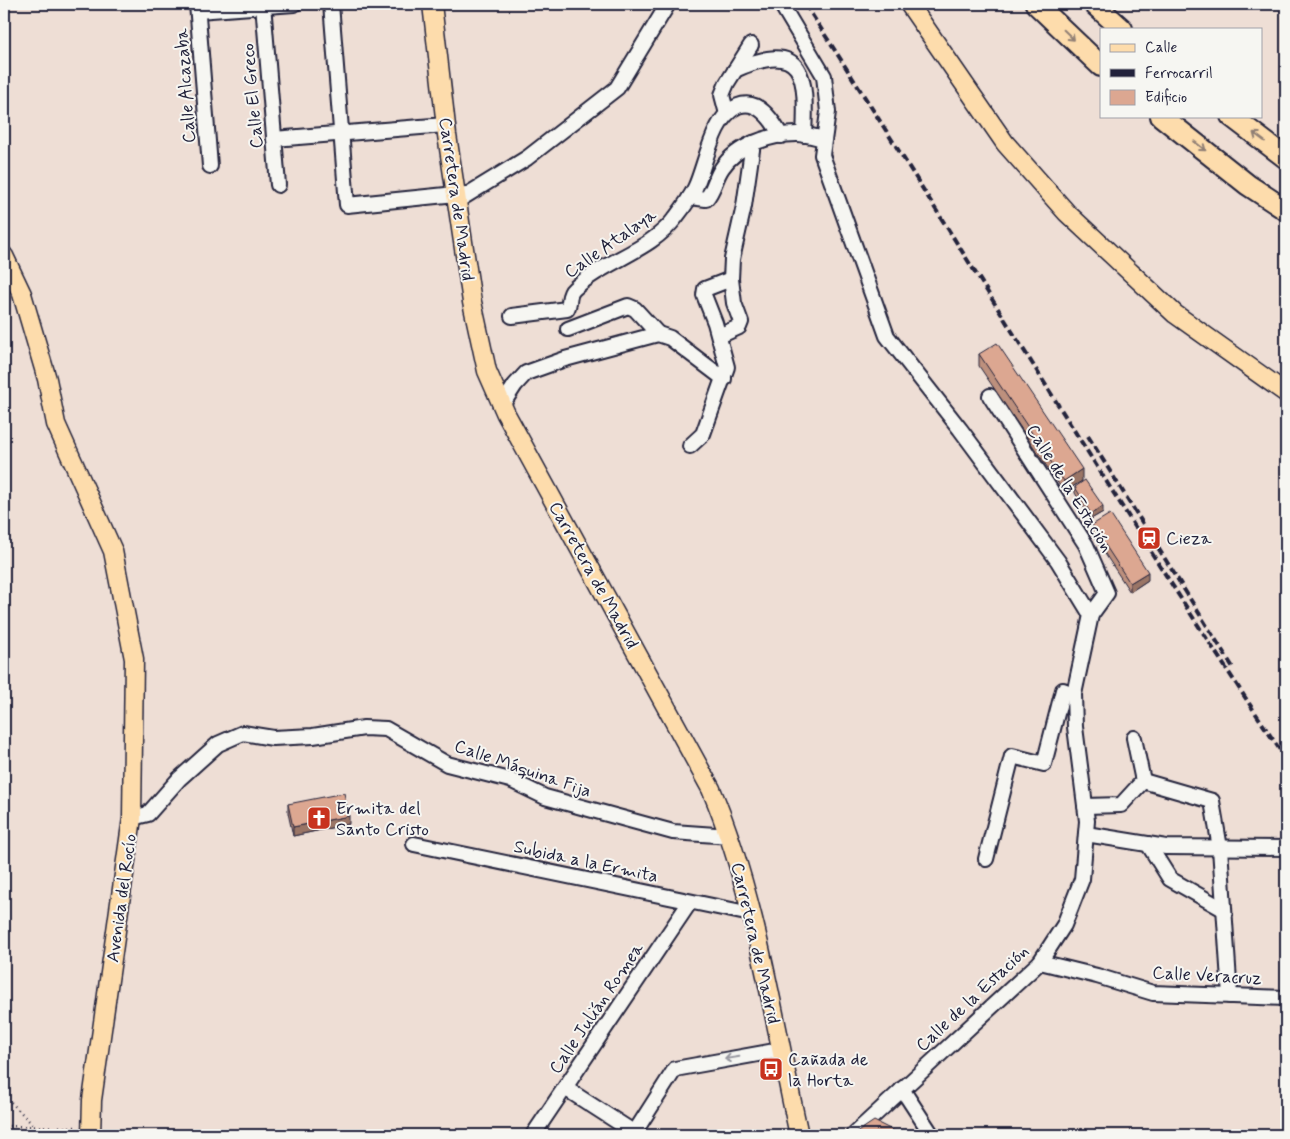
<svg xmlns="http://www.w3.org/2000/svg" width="1290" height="1139" font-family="Mynerve,sans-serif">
	<rect width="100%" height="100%" fill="#eeded5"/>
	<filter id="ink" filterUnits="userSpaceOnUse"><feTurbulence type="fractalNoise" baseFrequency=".02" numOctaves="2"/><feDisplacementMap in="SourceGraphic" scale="10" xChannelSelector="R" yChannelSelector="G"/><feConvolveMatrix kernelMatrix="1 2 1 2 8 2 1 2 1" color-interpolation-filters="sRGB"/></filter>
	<g filter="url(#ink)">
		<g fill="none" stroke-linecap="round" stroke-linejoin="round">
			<!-- minor casing -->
			<g stroke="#22223b" stroke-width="18">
				<g id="minor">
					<polyline points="197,4 210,166"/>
					<polyline points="263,4 278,185"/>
					<polyline points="331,4 347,205 456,194"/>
					<polyline points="781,4 824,76 828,112 822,155 887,336 960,429 1058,561 1091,615"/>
					<polyline points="198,11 294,4"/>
					<path d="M735,70C805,38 807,76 804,135"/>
					<polyline points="727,114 722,95 727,83 751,45"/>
					<polyline points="274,139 445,125"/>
					<path d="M690,197L706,199C714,190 715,178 722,168C737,145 771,134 797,134C806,134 815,137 824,139"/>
					<polyline points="457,201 527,158 617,88 668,4"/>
					<path d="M512,316L567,309C571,302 567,295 574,289C605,260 651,251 676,217C683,208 690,198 695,188C706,165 712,117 738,106C758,98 773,121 781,136"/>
					<polyline points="568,329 628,306 635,309 658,334"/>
					<polyline points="719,336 739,327 741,322 734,303 731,279 732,259 744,206 753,143"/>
					<polyline points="502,405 515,385 526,373 565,359 658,334 670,338 724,379"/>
					<polyline points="690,446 703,434 727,367 715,323 704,295 705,289 731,279"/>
					<polyline points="1134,738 1143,781"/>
					<polyline points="1085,806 1121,805 1143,781 1212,801 1220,848 1230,996"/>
					<polyline points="132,818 148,814 179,779 218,744 243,733 273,738 313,736 364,728 386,729 447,764 510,780 545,797 673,832 730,836"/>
					<polyline points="1086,834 1166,847 1286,848"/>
					<polyline points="414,844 751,914"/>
					<polyline points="1148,844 1170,879 1223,909"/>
					<polyline points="986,859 1012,756 1044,764 1063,690 1074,694"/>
					<polyline points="1040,962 1097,976 1153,993 1286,998"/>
					<polyline points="565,1088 638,1135"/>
					<polyline points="902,1089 932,1135"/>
					<polyline points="533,1135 690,902"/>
					<polyline points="633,1135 675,1069 780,1050"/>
					<polyline points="853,1135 1040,962 1064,925 1082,879 1087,821 1075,727 1074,694 1091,615 1107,593 1086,545 990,396"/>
				</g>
			</g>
			<!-- major casing -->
			<g stroke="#22223b" stroke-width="21">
				<g id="major">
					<path d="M432,4L447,135L472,302L487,371L506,414L711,789C756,895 774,1022 799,1135"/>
					<polyline points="909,4 1005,143 1067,213 1175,314 1286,393"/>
					<polyline points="4,256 22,294 47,379 56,424 113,551 134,659 132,818 92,1100 91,1135"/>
				</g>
			</g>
			<!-- highway casing -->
			<g stroke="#22223b" stroke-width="24">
				<g id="highway">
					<polyline points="1036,4 1101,66"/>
					<polyline points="1094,4 1122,29"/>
					<polyline points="1161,116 1248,185 1286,210"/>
					<polyline points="1231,116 1286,158"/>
				</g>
			</g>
			<!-- path -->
			<g stroke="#22223b" stroke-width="2.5" stroke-dasharray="1 4" stroke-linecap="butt">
				<polyline points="4,1095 34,1126"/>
				<polyline points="4,1126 77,1127"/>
				<polyline points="39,1135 40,1126"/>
			</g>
			<!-- minor -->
			<use href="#minor" stroke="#f6f6f2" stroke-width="14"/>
			<!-- major -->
			<use href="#major" stroke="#fddcac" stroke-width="18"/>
			<!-- highway -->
			<use href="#highway" stroke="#fddcac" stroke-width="20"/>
			<!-- rail -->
			<g stroke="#22223b" stroke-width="4" stroke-dasharray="8 4" stroke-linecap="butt">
				<path d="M805,4C967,254 1120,511 1286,759"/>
				<polyline points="1088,436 1234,669"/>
			</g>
		</g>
		<!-- wall -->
		<g fill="#bd907d" stroke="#22223b">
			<polygon points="979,354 1082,481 1064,492 979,366"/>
			<polygon points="1075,487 1103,512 1091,519 1075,493"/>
			<polygon points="1092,525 1148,580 1130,592 1092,534"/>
			<polygon points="288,804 349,824 293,836 288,813"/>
		</g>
		<!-- shaded-wall -->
		<g fill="#9a7566" stroke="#22223b">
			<polygon points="1082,469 1082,481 1064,492 1064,481"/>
			<polygon points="1103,506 1103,512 1091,519 1091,514"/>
			<polygon points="1148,572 1148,580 1130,592 1130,583"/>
			<polygon points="349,816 349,824 293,836 293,827"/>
		</g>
		<!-- building -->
		<g fill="#dca791" stroke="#22223b">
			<polygon points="997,343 1082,469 1064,481 979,354"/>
			<polygon points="1085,480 1103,506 1091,514 1075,487"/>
			<polygon points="1110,514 1148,572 1130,583 1092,525"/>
			<polygon points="344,793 349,816 293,827 288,804"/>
			<polygon points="874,1121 902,1135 853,1135"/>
		</g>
		<!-- one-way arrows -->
		<defs><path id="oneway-shaft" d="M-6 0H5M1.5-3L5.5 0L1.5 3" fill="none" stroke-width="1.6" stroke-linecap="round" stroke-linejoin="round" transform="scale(1.25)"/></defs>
		<g stroke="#907f74">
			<use href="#oneway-shaft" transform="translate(1069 35) rotate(44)"/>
			<use href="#oneway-shaft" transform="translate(1259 137) rotate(-143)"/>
			<use href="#oneway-shaft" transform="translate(1200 146) rotate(38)"/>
		</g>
		<use stroke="#9797a0" href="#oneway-shaft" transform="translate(732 1058) rotate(170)"/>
	</g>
	<!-- icons -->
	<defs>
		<g id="station-square" transform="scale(1.25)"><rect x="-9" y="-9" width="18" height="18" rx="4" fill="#c8321e" stroke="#f6f6f2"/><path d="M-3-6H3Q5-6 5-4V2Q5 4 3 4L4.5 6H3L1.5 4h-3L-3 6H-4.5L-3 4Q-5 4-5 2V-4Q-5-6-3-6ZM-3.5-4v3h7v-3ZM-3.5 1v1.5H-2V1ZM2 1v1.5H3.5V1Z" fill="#fff"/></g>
		<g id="church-square" transform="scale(1.25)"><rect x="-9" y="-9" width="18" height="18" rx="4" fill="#c8321e" stroke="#f6f6f2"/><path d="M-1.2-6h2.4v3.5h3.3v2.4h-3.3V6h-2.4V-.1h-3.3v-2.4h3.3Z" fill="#fff"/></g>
		<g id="bus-square" transform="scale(1.25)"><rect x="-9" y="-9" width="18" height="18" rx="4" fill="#c8321e" stroke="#f6f6f2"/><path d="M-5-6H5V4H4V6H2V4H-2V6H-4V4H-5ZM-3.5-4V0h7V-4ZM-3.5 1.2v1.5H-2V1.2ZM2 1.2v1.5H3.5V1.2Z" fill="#fff"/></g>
	</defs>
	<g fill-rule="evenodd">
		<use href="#station-square" x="1149" y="538"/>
		<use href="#church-square" x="319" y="818"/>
		<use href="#bus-square" x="771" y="1069"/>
	</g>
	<g text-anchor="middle" stroke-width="4" stroke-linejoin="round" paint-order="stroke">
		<!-- street labels -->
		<g font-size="18" fill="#22223b" stroke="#f6f6f2">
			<text transform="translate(185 86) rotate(-94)" y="6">Calle Alcazaba</text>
			<text transform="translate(252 96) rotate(-95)" y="6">Calle El Greco</text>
			<text transform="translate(457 199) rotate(82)" y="6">Carretera de Madrid</text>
			<text transform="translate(610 243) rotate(-35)" y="6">Calle Atalaya</text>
			<text transform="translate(1070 488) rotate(58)" y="6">Calle de la Estación</text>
			<text transform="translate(594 575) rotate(61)" y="6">Carretera de Madrid</text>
			<text transform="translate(523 768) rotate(19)" y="6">Calle Máquina Fija</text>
			<text transform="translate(586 861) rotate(12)" y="6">Subida a la Ermita</text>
			<text transform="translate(121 898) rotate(-82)" y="6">Avenida del Rocío</text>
			<text transform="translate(756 943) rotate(77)" y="6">Carretera de Madrid</text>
			<text transform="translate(1207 975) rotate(3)" y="6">Calle Veracruz</text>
			<text transform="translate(972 998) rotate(-43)" y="6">Calle de la Estación</text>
			<text transform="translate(596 1008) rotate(-56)" y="6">Calle Julián Romea</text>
		</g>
		<!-- poi labels -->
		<g font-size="18" fill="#22223b" stroke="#f6f6f2" text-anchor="start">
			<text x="1166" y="544">Cieza</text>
			<text x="336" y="814">Ermita del<tspan x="336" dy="21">Santo Cristo</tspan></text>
			<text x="788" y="1065">Cañada de<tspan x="788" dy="21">la Horta</tspan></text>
		</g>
	</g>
	<!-- margin -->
	<rect width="1290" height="1139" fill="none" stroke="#f6f6f2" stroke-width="20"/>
	<rect x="10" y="10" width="1270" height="1119" fill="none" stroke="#22223b" stroke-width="2" filter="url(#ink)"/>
	<!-- legend -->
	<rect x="1100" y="28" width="162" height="90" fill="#f6f6f2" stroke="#a1a1a9"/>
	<rect x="1110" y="44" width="25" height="8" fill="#fddcac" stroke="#a1a1a9"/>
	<text x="1145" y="52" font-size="15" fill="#22223b">Calle</text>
	<rect x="1110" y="69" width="25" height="8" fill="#22223b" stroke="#a1a1a9"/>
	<text x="1145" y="78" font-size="15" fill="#22223b">Ferrocarril</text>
	<rect x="1110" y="90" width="25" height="15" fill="#dca791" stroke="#a1a1a9"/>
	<text x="1145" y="102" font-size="15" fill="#22223b">Edificio</text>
</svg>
